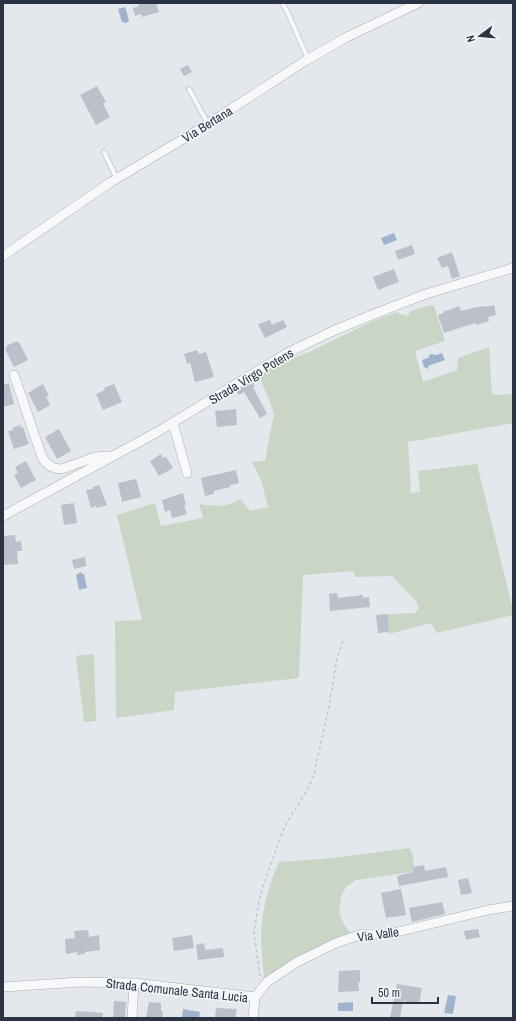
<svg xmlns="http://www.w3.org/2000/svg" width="516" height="1021" font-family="'Archivo Narrow',sans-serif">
	<rect width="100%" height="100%" fill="#e4e7ec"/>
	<!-- green -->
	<g fill="#c9d6c5">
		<path d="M430,305L434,306L445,341L415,351L423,382L457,370L458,358L489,347L492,395L513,394V423L408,442L411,493L420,492L418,471L477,464L513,610V615L437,633L431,623L389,634L388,614L415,613L419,608L417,602L392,576L355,577L354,571L303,575L299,678L175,692L174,710L116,718L115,621L142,620L117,515L155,503L161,526L203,518L199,504C216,506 225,508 240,499L250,511L268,507L261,480L252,462L265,461L274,413L259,375L287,360L309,352L371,322L397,312L400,314L407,316L411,311Z"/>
		<polygon points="94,654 96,721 84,722 76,656"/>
		<path d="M409,848L412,852L414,866L412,867V872L356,880L346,887L341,897L339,911L343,923L352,935L332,940L264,978C263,964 261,949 261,934C262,910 269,884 279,862L333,858Z"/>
	</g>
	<!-- water -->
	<g fill="#9fb4cc">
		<polygon points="125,7 129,20 128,22 125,23 122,22 118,9"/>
		<polygon points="394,233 397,240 384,245 381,238"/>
		<polygon points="442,353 445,360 428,366 428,369 424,367 422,360 428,358 430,354 436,355"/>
		<polygon points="81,572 82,574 84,574 87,588 79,590 76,575"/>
		<polygon points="448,995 456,996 453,1014 444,1013"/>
		<polygon points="353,1002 353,1011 338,1011 338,1003"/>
		<polygon points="183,1009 200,1012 199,1018 182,1017"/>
	</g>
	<!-- building -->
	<g fill="#bbc0ca">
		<polygon points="138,3 156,3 159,12 142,17 141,14 135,16 133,8 139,6"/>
		<polygon points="188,65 192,72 184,76 180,69"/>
		<polygon points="97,86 106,102 103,104 110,117 96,125 80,95"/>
		<polygon points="412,245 415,254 398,260 395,251"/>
		<polygon points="452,252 460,276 452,279 448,266 442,268 437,258"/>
		<polygon points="394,269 399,282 378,290 373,277"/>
		<polygon points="494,305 496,315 488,317 489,321 476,325 475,323 444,333 438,315 444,313 443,312 459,306 461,311 477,307 485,306 486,307"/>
		<polygon points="270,320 272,325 283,320 287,327 265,338 258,324"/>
		<polygon points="17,341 18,343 19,342 28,360 14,367 5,349 7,348 6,346"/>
		<polygon points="197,350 199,354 206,352 214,377 195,382 190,363 187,364 184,354"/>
		<polygon points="252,381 255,386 253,387 267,414 260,418 244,392 239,395 236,391"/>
		<polygon points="9,383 14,404 3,407 3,385"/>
		<polygon points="43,384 49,396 46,397 50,405 38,412 28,393"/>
		<polygon points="114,384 122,402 103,410 96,394 105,390 104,388"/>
		<polygon points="236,409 237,425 217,427 215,411"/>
		<polygon points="20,425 21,428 23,427 29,444 14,449 8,431 13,430 12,428"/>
		<polygon points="59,429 71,451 57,459 45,437"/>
		<polygon points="161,454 163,458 166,457 173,468 159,476 150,461"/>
		<polygon points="26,461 36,480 21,488 14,475 18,473 15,467"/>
		<polygon points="236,470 239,483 230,485 230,487 214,491 214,494 205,496 201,478"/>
		<polygon points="136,479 141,497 122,502 118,483"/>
		<polygon points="99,485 107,505 97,508 96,506 91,508 86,490 93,489 93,487"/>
		<polygon points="183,493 186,505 184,505 187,514 172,518 170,510 165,512 162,500"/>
		<polygon points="74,503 77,523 64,525 61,505"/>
		<polygon points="15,535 16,542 21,541 22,551 17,551 18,564 3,565 3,536"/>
		<polygon points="85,557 86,566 74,569 72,560"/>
		<polygon points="337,593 338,598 363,595 363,598 369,597 370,607 330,611 329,594"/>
		<polygon points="388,614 389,632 378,633 376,615"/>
		<polygon points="424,865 425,871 446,867 448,877 399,886 397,876 413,872 412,867"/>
		<polygon points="468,878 472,893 461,895 458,880"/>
		<polygon points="401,889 406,915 386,918 381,893"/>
		<polygon points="442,902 445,914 412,922 409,908"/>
		<polygon points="478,929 480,937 466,940 464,931"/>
		<polygon points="88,930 89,937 99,935 100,950 85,952 85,954 77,955 77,952 66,954 65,939 75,938 74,931"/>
		<polygon points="192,935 194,948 174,951 172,938"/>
		<polygon points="204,943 205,950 223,948 224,957 198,960 196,945"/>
		<polygon points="360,970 360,982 358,983 359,991 338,992 339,971"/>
		<polygon points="397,984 422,988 419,1004 403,1001 400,1018 390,1018"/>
		<polygon points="114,1001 126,1002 125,1018 113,1018"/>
		<polygon points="149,1002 161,1003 161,1011 163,1011 162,1018 146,1018"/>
		<polygon points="216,1008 237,1009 235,1018 215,1018"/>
		<polygon points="76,1011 103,1013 102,1018 75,1018"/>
	</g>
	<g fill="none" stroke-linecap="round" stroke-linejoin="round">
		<!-- lane casing -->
		<g stroke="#a9aeb7" stroke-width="5.5">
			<g id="lane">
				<polyline points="282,3 287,11 308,59"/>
				<polyline points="189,89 208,124"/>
				<polyline points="104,152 117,179"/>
			</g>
		</g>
		<!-- street casing -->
		<g stroke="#a9aeb7" stroke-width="10">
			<g id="street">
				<polyline points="3,256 111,182 205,126 305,61 345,38 418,3"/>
				<path d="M14,375L42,457C47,465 52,469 62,469L95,457L111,456"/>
				<polyline points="173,423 187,473"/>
				<polyline points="3,516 159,431 287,353 335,330 387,309 426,294 513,268"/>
				<polyline points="3,987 80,982 134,983 255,997"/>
				<polyline points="132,1018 134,983"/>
				<polyline points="253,1018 255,997 267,982 297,962 336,943 362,934 389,934 488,910 513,906"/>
			</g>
		</g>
		<!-- path -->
		<polyline stroke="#c2c5cb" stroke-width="1.5" stroke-dasharray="3 3" stroke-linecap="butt" points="260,976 254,933 258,907 262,889 282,833 289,819 308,789 314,774 329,707 337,658 344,638"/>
		<!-- lane -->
		<use href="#lane" stroke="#f7f8fa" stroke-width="4.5"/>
		<!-- street -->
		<use href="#street" stroke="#f7f8fa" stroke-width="9"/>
	</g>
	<g text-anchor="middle" stroke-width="3" stroke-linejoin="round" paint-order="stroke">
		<!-- street labels -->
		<g font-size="13" fill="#2b3445" stroke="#f4f6f9">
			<text transform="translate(207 124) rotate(-32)" y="5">Via Bertana</text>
			<text transform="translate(251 376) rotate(-31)" y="5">Strada Virgo Potens</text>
			<text transform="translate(378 934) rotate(-8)" y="5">Via Valle</text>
			<text transform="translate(177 990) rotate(6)" y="5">Strada Comunale Santa Lucia</text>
		</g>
	</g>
	<!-- border -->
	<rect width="516" height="1021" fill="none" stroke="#2b3445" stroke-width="8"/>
	<!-- north arrow -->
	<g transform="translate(480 36) rotate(254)" stroke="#f4f6f9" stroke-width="3" paint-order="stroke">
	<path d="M0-3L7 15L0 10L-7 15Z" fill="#2b3445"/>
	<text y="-6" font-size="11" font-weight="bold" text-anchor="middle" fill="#2b3445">N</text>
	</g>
	<!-- scale -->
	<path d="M372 997v6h66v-6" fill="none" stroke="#2b3445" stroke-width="2"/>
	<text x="378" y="997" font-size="12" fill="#2b3445" stroke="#f4f6f9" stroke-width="3" paint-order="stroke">50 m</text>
</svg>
